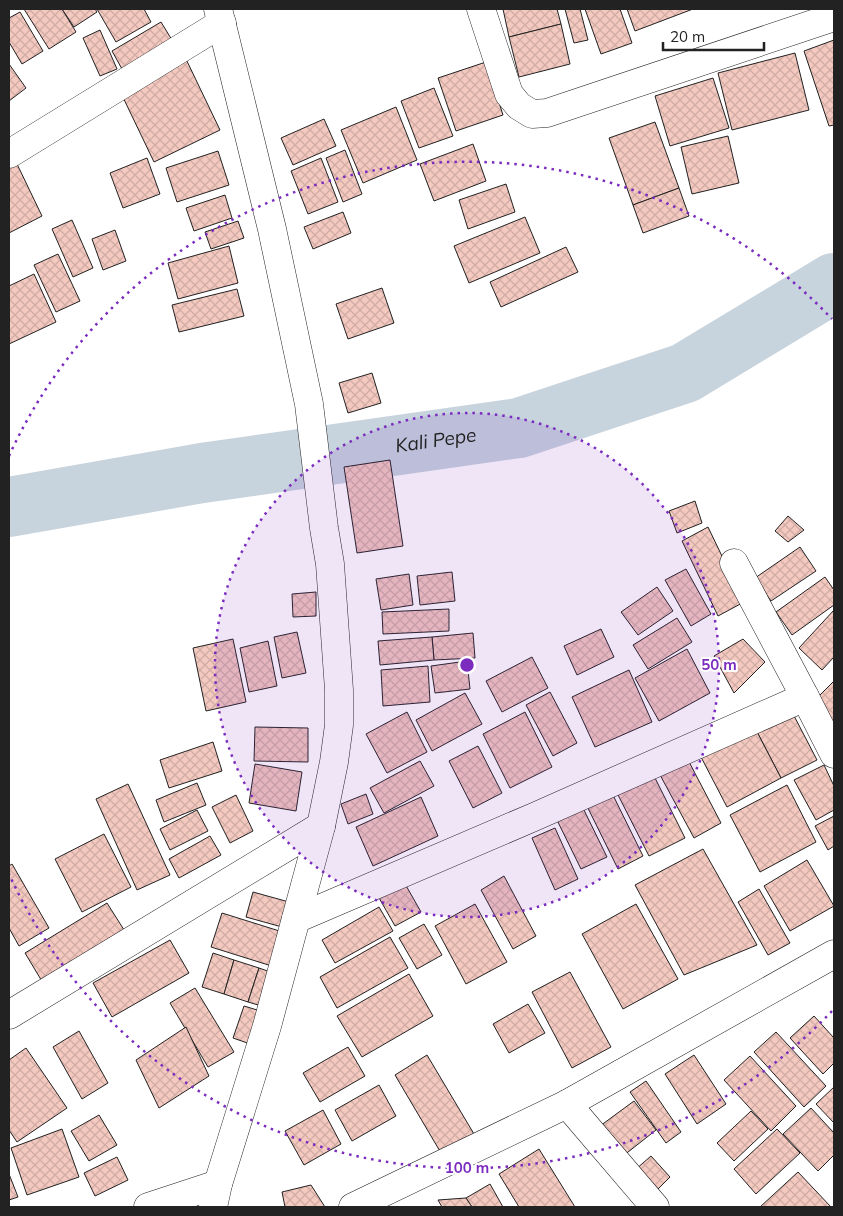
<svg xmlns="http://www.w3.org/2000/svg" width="843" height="1216" font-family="Mulish,sans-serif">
	<defs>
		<pattern id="building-cross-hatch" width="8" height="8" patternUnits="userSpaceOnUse" patternTransform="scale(1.25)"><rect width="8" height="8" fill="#f3c9c0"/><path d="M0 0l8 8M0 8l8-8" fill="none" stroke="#d0aca5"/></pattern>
	</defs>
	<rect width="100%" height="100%" fill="#fff"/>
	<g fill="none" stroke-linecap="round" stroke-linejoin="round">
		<!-- river -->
		<path stroke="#c7d3dd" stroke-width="60" id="s1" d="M9,507L202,473L519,428L685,373L834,283"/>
	</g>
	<!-- building -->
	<g fill="url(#building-cross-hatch)" stroke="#222">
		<polygon points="24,9 62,9 76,32 49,49"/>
		<polygon points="62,9 95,9 97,12 74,27"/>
		<polygon points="97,9 144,9 151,22 116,42"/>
		<polygon points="503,9 557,9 561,24 509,37"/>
		<polygon points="565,9 580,9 588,40 574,43"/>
		<polygon points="585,9 620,9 632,43 601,54"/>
		<polygon points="627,9 693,9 635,31"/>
		<polygon points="20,12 43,51 22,64 9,42 9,18"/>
		<polygon points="161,22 172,40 122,69 112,51"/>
		<polygon points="561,24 570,64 519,77 509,37"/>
		<polygon points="100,30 117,69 100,76 83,38"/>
		<polygon points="834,40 834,125 829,126 804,51"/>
		<polygon points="795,53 809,110 732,130 718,73"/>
		<polygon points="185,57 220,130 154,162 119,89"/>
		<polygon points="486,62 503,115 456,131 438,78"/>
		<polygon points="9,64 26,88 9,101"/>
		<polygon points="713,78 729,128 670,146 655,96"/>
		<polygon points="434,88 453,136 419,148 401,101"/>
		<polygon points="396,107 417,160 363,183 341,130"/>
		<polygon points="324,119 336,146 293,165 281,138"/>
		<polygon points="655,122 679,188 633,205 609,138"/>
		<polygon points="728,136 739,183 692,194 681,147"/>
		<polygon points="473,144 486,181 434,201 420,164"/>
		<polygon points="345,150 362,194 343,202 326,158"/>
		<polygon points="218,151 229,185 177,202 166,168"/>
		<polygon points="147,158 160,194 123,208 110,173"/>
		<polygon points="321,158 338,202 308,214 291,171"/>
		<polygon points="17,164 42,216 9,233 9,168"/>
		<polygon points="506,184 515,212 468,229 459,200"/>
		<polygon points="679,188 689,216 643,233 633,205"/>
		<polygon points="225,195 232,218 194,231 186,208"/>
		<polygon points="343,212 351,233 313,249 304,227"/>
		<polygon points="525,217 540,253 469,283 454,246"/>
		<polygon points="72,220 93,268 73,277 52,229"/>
		<polygon points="238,221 244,238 211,249 205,232"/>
		<polygon points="115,230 126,261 103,270 92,239"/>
		<polygon points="229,246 238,283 178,299 168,263"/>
		<polygon points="566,247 578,272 501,307 490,282"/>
		<polygon points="58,254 80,301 56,312 34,265"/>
		<polygon points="34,274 56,322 9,344 9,286"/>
		<polygon points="382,288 394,323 348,339 336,304"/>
		<polygon points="237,289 244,316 179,332 172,305"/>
		<polygon points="372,373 381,403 348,413 339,383"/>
		<polygon points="390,460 403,546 357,553 344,467"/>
		<polygon points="695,501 702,523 677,533 669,511"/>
		<polygon points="788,516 804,530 788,542 775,531"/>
		<polygon points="708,527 744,602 718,616 682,541"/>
		<polygon points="800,547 816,571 771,601 755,578"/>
		<polygon points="686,569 711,614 691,626 665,580"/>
		<polygon points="452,572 455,601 420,605 417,576"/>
		<polygon points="409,574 413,605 381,610 376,579"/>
		<polygon points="825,577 834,590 834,605 792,635 776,612"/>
		<polygon points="657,587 673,611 638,635 621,612"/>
		<polygon points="316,592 316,616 293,617 292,594"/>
		<polygon points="449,609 449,631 383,634 382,612"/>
		<polygon points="834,610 834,657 822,670 799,648"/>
		<polygon points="677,618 692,642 648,669 633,645"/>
		<polygon points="601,629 614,657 577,675 564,646"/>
		<polygon points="297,632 306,673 282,678 274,637"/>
		<polygon points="473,633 475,658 434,660 432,637"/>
		<polygon points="432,637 434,660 380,665 378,641"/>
		<polygon points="233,639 246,702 206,711 193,648"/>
		<polygon points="743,639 765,662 734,693 714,656"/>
		<polygon points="268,641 277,686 249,692 240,648"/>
		<polygon points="687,649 710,693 659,721 635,678"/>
		<polygon points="532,657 548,688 502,712 486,681"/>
		<polygon points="467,661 470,689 435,693 431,666"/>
		<polygon points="428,666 430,702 383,706 381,670"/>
		<polygon points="629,670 652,722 595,747 572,697"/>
		<polygon points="834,681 834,728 811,704"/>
		<polygon points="550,692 577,743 553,756 526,705"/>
		<polygon points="465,693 482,724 432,751 416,720"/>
		<polygon points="791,710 817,760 781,778 755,728"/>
		<polygon points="407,712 427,752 387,773 366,734"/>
		<polygon points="525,712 552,767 510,788 483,734"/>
		<polygon points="255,727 308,728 308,762 254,761"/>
		<polygon points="755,728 781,778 727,807 701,757"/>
		<polygon points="213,742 222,771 169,788 160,760"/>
		<polygon points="478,746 502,793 473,808 449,761"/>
		<polygon points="687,758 721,823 694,838 659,773"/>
		<polygon points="420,761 434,786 384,813 370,788"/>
		<polygon points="255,764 302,772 296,811 249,803"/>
		<polygon points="824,765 834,786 834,810 816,820 794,780"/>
		<polygon points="652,772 685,838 649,856 616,791"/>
		<polygon points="197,783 206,805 164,822 156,800"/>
		<polygon points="128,784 170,875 137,890 96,799"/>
		<polygon points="608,785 643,856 618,869 583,798"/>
		<polygon points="787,785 816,842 760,872 730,815"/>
		<polygon points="366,794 373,814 348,824 341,804"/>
		<polygon points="236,795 253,831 230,843 212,807"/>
		<polygon points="421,797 438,836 373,866 356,827"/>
		<polygon points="581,804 607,857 581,869 555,816"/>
		<polygon points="197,810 208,831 170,850 160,829"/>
		<polygon points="834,816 834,846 828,850 815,826"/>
		<polygon points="555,828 578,879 555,890 532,838"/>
		<polygon points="104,834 131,887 82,912 55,859"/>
		<polygon points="210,836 221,855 179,878 169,859"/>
		<polygon points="703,849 757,945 684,975 635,885"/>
		<polygon points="807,860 834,906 790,931 764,886"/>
		<polygon points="12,864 49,928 19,946 9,928 9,866"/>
		<polygon points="400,875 421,912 395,926 374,889"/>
		<polygon points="504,876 536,936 513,949 481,890"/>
		<polygon points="759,889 790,943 768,955 738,902"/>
		<polygon points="253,892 289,902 282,927 246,917"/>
		<polygon points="107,903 126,933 43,983 25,953"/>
		<polygon points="475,904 507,962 466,984 435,926"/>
		<polygon points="636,904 678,979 623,1009 582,934"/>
		<polygon points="379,907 393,931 335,963 322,940"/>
		<polygon points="222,913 289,934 278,968 211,947"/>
		<polygon points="424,924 442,955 417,969 399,938"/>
		<polygon points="390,937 408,968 337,1008 320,977"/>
		<polygon points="170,940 189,973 112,1017 93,983"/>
		<polygon points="213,953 234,960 224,994 202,987"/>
		<polygon points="234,960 259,968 248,1002 224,994"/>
		<polygon points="259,968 276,974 265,1007 248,1002"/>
		<polygon points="570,972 611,1047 572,1068 532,992"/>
		<polygon points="409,974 433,1016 362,1057 337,1016"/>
		<polygon points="195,988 234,1052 208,1067 170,1003"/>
		<polygon points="528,1004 545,1033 509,1053 493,1024"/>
		<polygon points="244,1006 267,1013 256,1046 233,1038"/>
		<polygon points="814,1016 834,1038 834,1063 823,1074 790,1038"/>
		<polygon points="186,1027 209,1076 159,1108 136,1060"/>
		<polygon points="79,1031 108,1083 82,1099 53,1047"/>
		<polygon points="776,1032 826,1086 804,1107 754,1052"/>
		<polygon points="348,1047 365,1076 320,1102 303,1073"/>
		<polygon points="26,1048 67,1108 17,1142 9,1130 9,1060"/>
		<polygon points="427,1055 474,1134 441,1153 395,1075"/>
		<polygon points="694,1055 726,1104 697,1124 665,1074"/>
		<polygon points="750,1056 796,1106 771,1131 724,1080"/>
		<polygon points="646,1081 681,1132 666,1143 630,1092"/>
		<polygon points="379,1085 396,1116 352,1141 335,1110"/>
		<polygon points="834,1087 834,1123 816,1104"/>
		<polygon points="634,1101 656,1130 623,1156 600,1126"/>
		<polygon points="811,1108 834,1133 834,1155 818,1171 783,1134"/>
		<polygon points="323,1110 341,1144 304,1165 285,1131"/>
		<polygon points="751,1111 768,1129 734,1161 717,1143"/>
		<polygon points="99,1115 117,1145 89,1161 71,1131"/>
		<polygon points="62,1129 79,1177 27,1195 11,1148"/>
		<polygon points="777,1129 800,1153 756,1194 734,1169"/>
		<polygon points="539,1149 575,1207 519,1207 499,1174"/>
		<polygon points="651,1156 670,1177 655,1192 635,1170"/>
		<polygon points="117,1157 128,1180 95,1196 84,1173"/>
		<polygon points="798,1172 831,1207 760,1207"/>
		<polygon points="9,1174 18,1197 9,1200"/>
		<polygon points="490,1184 503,1207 472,1207 466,1198"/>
		<polygon points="311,1185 325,1207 285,1207 282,1192"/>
		<polygon points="466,1198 472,1207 442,1207 438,1200"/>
	</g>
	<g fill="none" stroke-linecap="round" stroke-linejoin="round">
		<!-- minor casing -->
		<g stroke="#222" stroke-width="29">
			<g id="minor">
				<polyline points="481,9 509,94 519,106 532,114 547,113 834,17"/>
				<polyline points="9,154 222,23"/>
				<polyline points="734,563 805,697"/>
				<polyline points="296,919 534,817 805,697 834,754"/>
				<polyline points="9,1015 321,826"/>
				<polyline points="567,1104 655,1207"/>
				<polyline points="148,1207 218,1184"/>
				<polyline points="353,1207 567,1104 834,954"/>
			</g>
		</g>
		<!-- major casing -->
		<g stroke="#222" stroke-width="29">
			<polyline id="major" points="213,1207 218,1184 267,1026 321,826 334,762 339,725 339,690 330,564 324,528 309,404 272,229 218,9"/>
		</g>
		<!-- minor -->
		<use href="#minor" stroke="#fff" stroke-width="28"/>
		<!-- major -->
		<use href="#major" stroke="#fff" stroke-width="28"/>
	</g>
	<!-- distance rings -->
	<circle cx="467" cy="665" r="252" fill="#7b2cbf" fill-opacity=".12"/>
	<g fill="none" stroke="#7b2cbf" stroke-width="2.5" stroke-dasharray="2.5 5">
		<circle cx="467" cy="665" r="252"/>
		<path d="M832 1011A503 503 0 0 1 9 874M9 456A503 503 0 0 1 832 319"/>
	</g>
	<g text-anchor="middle" stroke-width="4" stroke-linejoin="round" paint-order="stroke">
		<!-- water labels -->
		<g font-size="19" font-style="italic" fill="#222" stroke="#fff">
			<text dy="7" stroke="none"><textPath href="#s1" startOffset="432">Kali Pepe</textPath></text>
		</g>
	</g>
	<circle cx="467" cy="665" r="8" fill="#7b2cbf" stroke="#fff" stroke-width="2.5"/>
	<g font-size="15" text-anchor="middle" font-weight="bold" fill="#7b2cbf" stroke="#fff" stroke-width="4" stroke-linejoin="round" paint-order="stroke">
		<text x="719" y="670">50 m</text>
		<text x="467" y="1173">100 m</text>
	</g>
	<!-- border -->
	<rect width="843" height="1216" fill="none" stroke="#222222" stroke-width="20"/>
	<!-- scale -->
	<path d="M663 42v8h101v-8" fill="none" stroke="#222222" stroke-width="2.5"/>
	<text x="670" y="42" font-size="15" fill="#222222" stroke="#ffffff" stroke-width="4" paint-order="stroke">20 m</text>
</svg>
